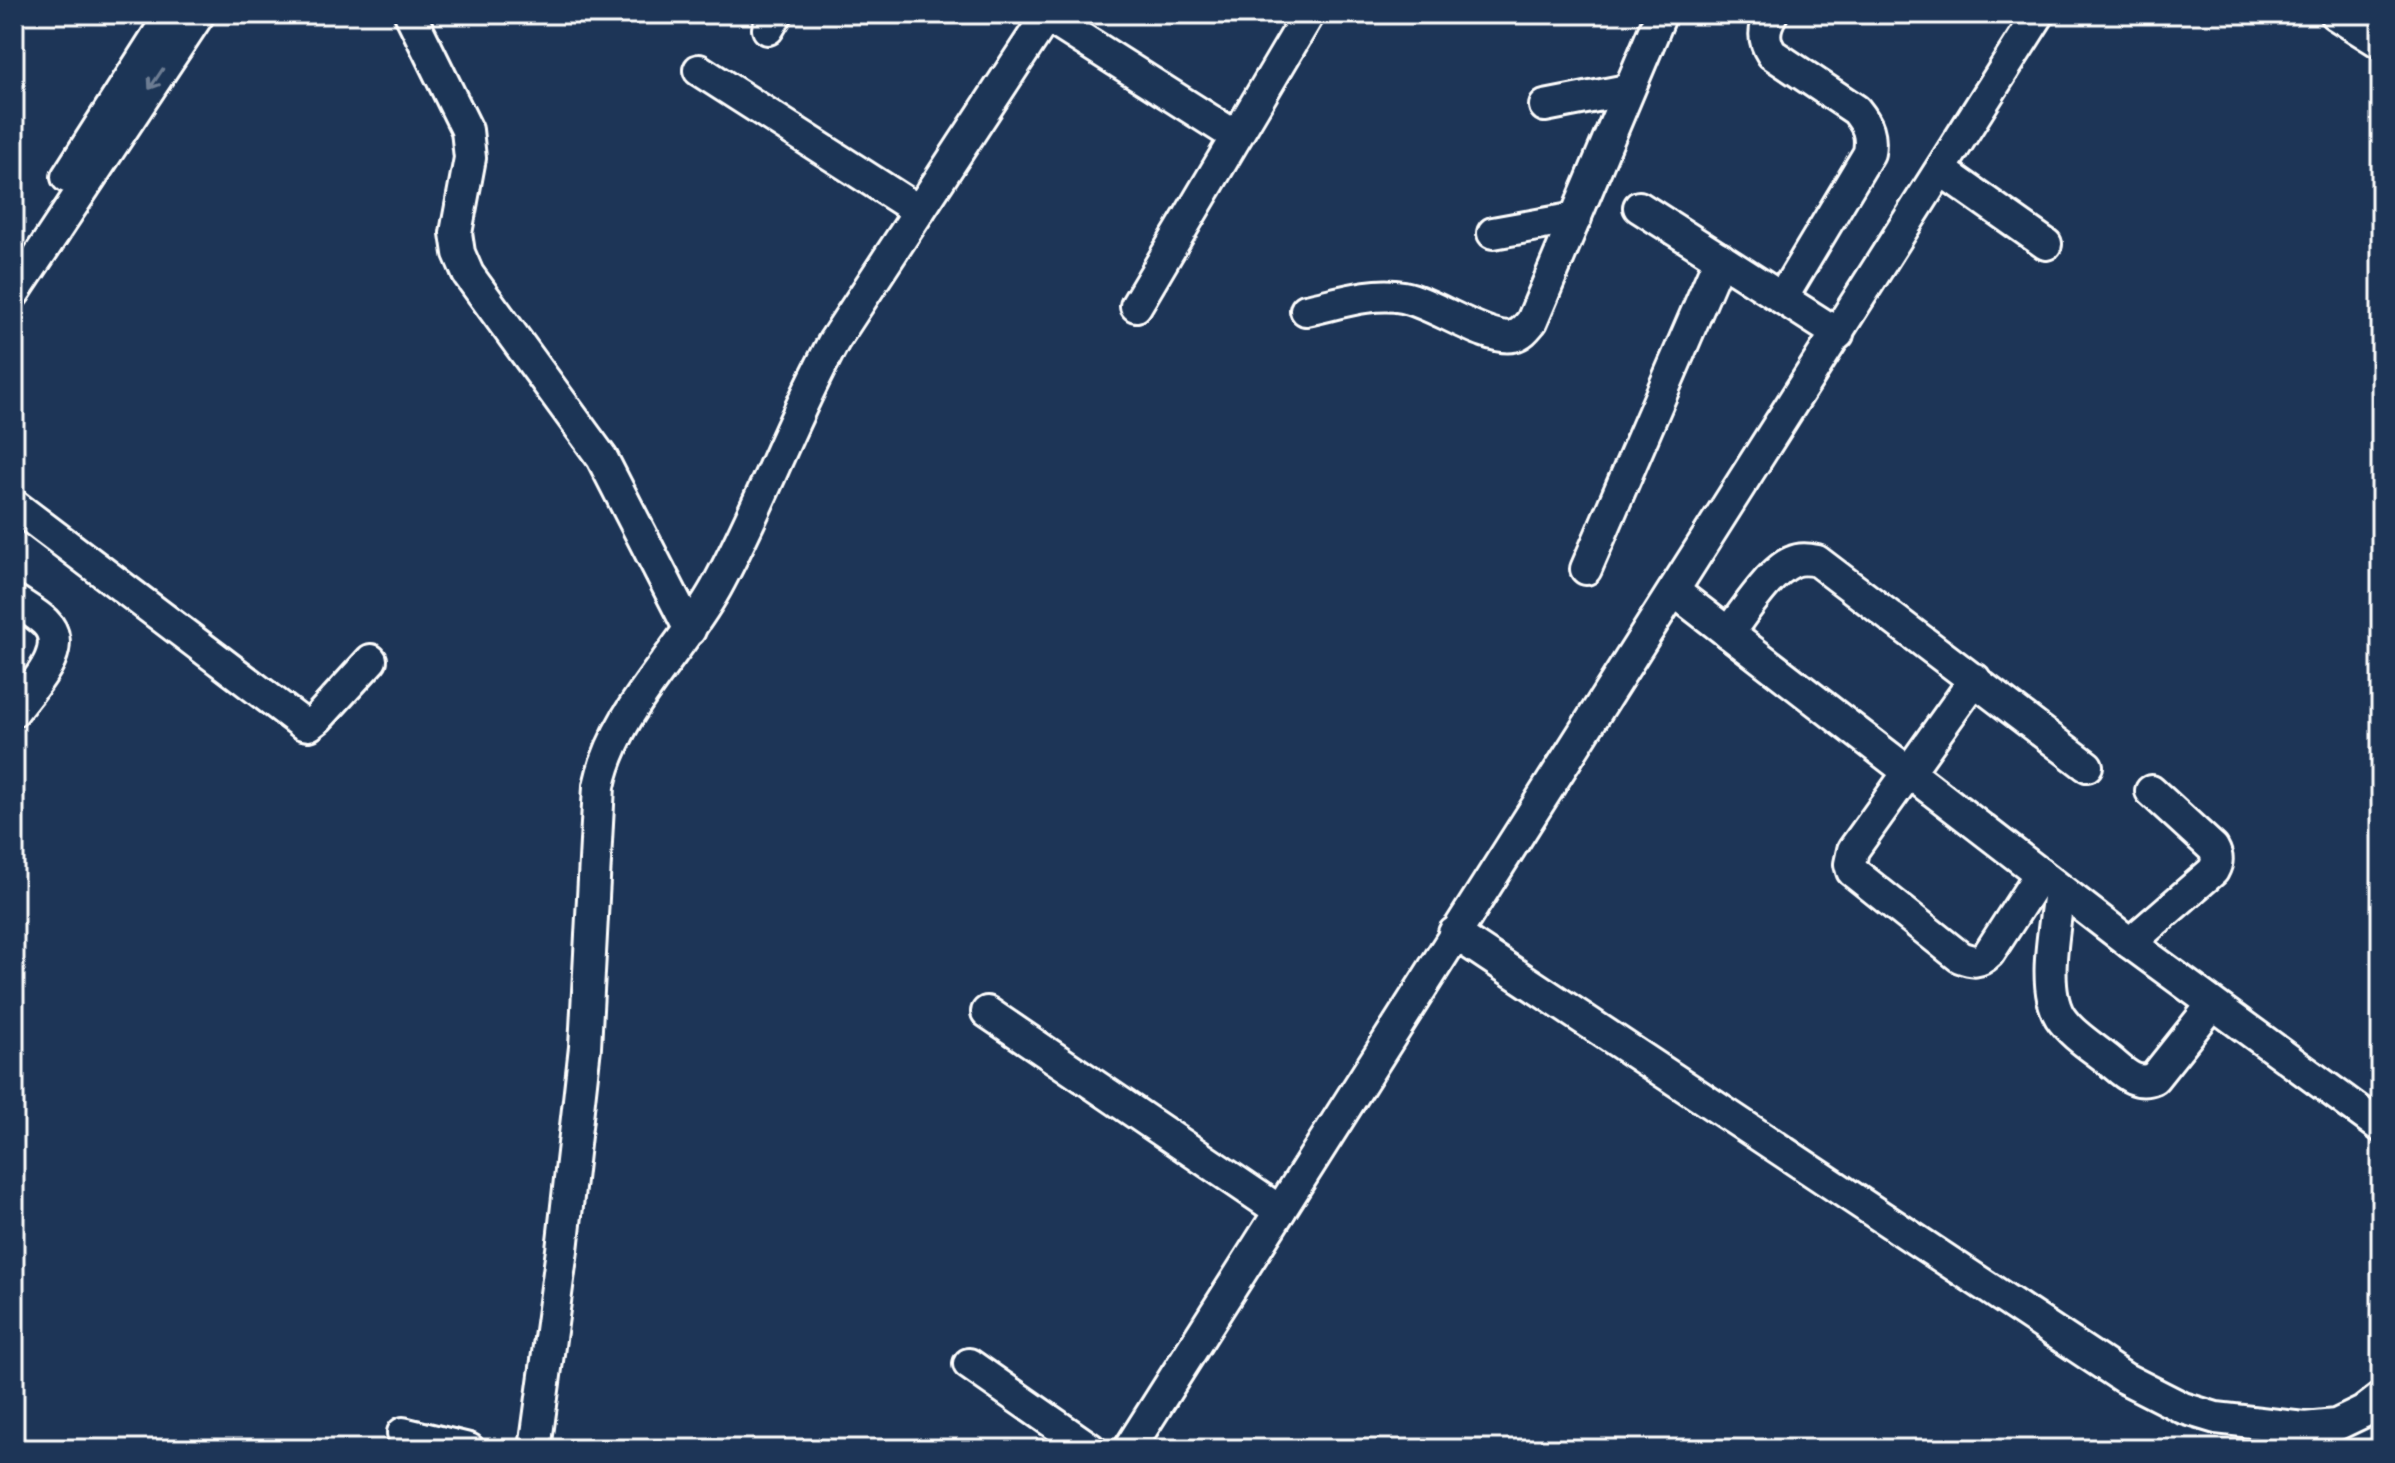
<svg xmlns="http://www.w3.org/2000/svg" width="2395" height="1463" font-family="Sriracha,sans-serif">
	<rect width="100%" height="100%" fill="#1d3557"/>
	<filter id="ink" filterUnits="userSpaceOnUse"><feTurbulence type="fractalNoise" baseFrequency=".0125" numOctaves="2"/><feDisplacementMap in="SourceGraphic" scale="16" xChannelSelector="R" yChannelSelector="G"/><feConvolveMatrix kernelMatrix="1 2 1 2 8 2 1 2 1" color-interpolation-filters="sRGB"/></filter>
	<g filter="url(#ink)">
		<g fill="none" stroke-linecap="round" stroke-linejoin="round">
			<!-- minor casing -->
			<g stroke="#fff" stroke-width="36">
				<g id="minor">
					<polyline points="410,14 467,130 470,158 456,233 459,253 468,274 602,458 690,630"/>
					<polyline points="1043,14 1235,136"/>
					<path d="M1772,14C1763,29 1763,40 1772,54L1856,110C1868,125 1872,134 1869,153L1782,298"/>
					<polyline points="2335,14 2381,43"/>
					<polyline points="768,29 777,14"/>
					<polyline points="699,70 919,211"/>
					<polyline points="1545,106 1627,90"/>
					<polyline points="1941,170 2046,244"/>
					<polyline points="67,177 171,14"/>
					<polyline points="1639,207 1838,334"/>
					<polyline points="1493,233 1576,218"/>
					<polyline points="14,293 199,14"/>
					<polyline points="1136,306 1309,14"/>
					<path d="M1306,310C1336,304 1372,291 1403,297C1432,302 1489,342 1513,336C1522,334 1527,327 1532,321L1661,14"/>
					<polyline points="14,505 303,724 309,725 318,718 371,660"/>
					<polyline points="1586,569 1720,258"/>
					<polyline points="1674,591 2130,943 2381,1127"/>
					<path d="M14,600C24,607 37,614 45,622C72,649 30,688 14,711"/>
					<path d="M1728,633C1743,614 1770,571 1792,562C1800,558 1808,559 1817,561L2087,766"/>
					<path d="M1975,679L1853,850L1850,864L1852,871L1960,957C1973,962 1979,963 1989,953L2040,874"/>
					<path d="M2059,889C2056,924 2041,986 2060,1017C2072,1035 2094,1048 2111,1062C2124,1073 2136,1086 2154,1078L2212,1005"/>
					<polyline points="1454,933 2124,1378 2183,1408 2216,1418 2304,1428 2336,1425 2363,1412 2381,1398"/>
					<path d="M2130,943L2213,871C2218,862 2218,857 2213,848L2151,791"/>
					<polyline points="987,1012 1280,1211"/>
					<polyline points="969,1364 1091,1449"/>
					<polyline points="403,1433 469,1449"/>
					<path d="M535,1449L562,1250L585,1047L599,786C615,710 678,656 716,588C760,508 790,421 834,341L1048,14"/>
					<polyline points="1129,1449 2039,14"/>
				</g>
			</g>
			<!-- minor -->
			<use href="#minor" stroke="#1d3557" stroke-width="30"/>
		</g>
		<!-- one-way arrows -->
		<defs><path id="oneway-shaft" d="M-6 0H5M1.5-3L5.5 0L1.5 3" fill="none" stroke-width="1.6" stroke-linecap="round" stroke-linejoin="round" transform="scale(2)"/></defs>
		<use stroke="#6c7c92" href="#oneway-shaft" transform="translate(156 79) rotate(124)"/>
	</g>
	<!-- margin -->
	<rect width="2395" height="1463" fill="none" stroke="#1d3557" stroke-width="48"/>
	<rect x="24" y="24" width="2347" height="1415" fill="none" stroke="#fff" stroke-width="3" filter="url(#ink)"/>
</svg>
